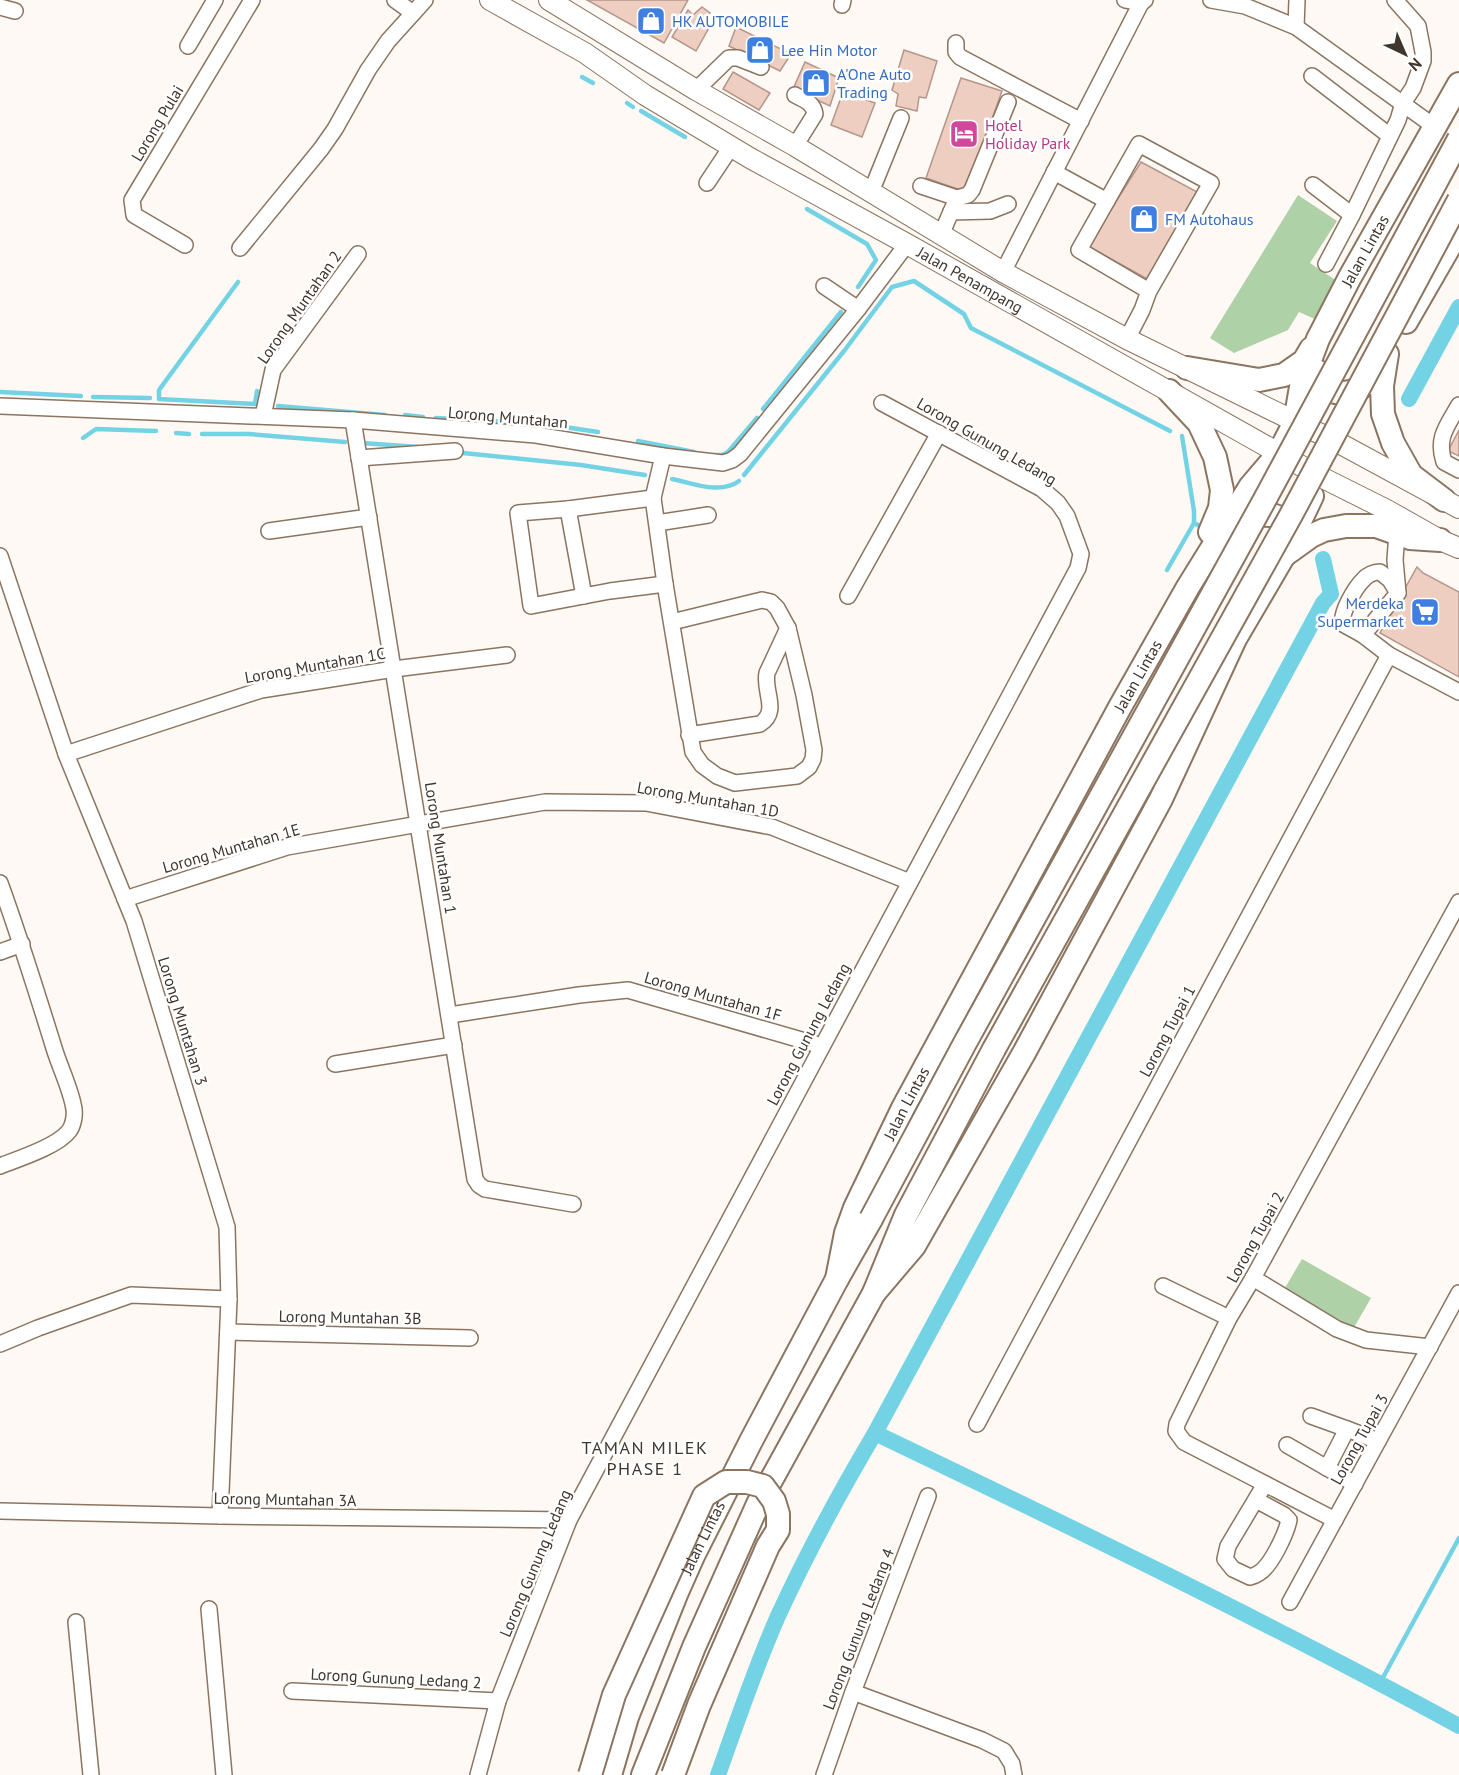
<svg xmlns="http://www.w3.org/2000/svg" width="1459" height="1775" font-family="'PT Sans',sans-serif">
	<rect width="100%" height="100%" fill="#fef9f4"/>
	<!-- green -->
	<g fill="#afd1a7">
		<polygon points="1298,195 1337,221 1310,263 1340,283 1317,320 1299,312 1288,330 1234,353 1210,338"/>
		<polygon points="1302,1259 1371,1298 1348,1338 1279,1298"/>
	</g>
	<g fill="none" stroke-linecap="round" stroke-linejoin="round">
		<!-- stream -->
		<g stroke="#73d3e5" stroke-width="4.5">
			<polyline points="582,77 593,83"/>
			<polyline points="627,103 633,107"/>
			<polyline points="641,111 685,137"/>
			<polyline points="807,209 867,244 876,260 858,287"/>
			<polyline points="238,282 159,390 159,399 255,404 257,391"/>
			<polyline points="0,392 81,396"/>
			<polyline points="93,397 150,398"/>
			<polyline points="278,406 385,415"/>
			<polyline points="763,409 841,312"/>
			<polyline points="405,415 423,417"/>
			<polyline points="436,418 529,423"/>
			<polyline points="544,424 598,432"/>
			<polyline points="176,433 189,434"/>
			<polyline points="202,434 249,434 345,442"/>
			<polyline points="1182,436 1194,511 1194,523 1204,528"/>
			<polyline points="83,438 96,429 156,431"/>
			<polyline points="638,441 694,452"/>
			<polyline points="362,443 419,447"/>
			<polyline points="463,453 581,465 645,475"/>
			<polyline points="714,455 723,455 728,452 757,418"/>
			<polyline points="744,475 844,351 892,287 914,281 964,314 971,328 1170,431"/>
			<path d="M672,479C693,483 720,495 739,481"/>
			<polyline points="1167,570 1194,523"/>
			<polyline points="1380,1683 1459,1538"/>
		</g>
		<!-- canal -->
		<g stroke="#73d3e5" stroke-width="16">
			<polyline points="1409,399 1459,307"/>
			<path d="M875,1433C1071,1527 1268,1622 1459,1726"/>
			<path d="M718,1775C737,1722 755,1668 778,1616C807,1553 840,1492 875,1433L1323,603L1331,594L1323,559"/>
		</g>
	</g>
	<!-- building -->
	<g fill="#edcec1" stroke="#b4968a" stroke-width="1.5">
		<polygon points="587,0 688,0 664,43"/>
		<polygon points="702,7 710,13 705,22 710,26 696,51 672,37 688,10 693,15"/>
		<polygon points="736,27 791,54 780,71 729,46"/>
		<polygon points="904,50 937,61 926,98 919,97 917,111 896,106 898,94 892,90"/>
		<polygon points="805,62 839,78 830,106 793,89"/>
		<polygon points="733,72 770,93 759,110 723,89"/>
		<polygon points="961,78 1002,91 966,192 926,178"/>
		<polygon points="843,92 875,103 862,137 831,125"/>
		<polygon points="1141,162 1199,193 1149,280 1088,246"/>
		<polygon points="1459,430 1459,456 1448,451"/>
		<polygon points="1417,567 1423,573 1459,592 1459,677 1380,633"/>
	</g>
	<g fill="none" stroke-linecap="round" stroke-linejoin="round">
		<!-- minor casing -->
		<g stroke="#8b7561" stroke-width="18">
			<g id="minor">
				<polyline points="395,0 413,13"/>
				<polyline points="1125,0 1141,3"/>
				<polyline points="1211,0 1245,6 1296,27 1435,127"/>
				<polyline points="842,5 843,0"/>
				<polyline points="0,7 15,11"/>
				<polyline points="1296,27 1297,0"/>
				<polyline points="956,43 956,52 960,57 1081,121"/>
				<polyline points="188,46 215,0"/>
				<polyline points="1312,76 1390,136"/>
				<polyline points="696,90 729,58 738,58 761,67"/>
				<path d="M795,146L815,114C813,102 804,100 795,95"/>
				<polyline points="1054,172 1107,201"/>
				<polyline points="707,183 731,147"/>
				<polyline points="1313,185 1352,215"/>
				<polyline points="921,186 957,198"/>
				<polyline points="871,192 901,118"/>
				<polyline points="951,212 990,211 1008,204"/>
				<polyline points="941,235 957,198 968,195 972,190 1008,102"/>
				<polyline points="185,245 134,215 132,200 252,0"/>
				<polyline points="240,248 321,149 335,129 368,70 388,41 425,0"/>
				<polyline points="1326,264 1352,215 1398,120 1403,103 1413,88 1423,61 1423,52 1418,26 1395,0"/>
				<polyline points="1003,272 1141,3 1145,0"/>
				<polyline points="824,286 858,309"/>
				<polyline points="1127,339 1142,310 1149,291 1079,250 1139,144 1211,183 1149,291"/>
				<path d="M1459,405C1447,426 1436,438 1444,462L1459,470"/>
				<polyline points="0,406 353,420 536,435 663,456 723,463 732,460 740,454 858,309 907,244"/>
				<polyline points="263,416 273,370 358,254"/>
				<polyline points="353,420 475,1179 479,1185 485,1189 573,1204"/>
				<polyline points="663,456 653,498 665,584 693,752 702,765 717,776 735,783 797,776 809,767 813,759 814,750 804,695 788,628 777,608 771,602 762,600 672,622"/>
				<polyline points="359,458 455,451"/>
				<polyline points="568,509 518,513 531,606 610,591 665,584"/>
				<polyline points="657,523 708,515"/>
				<polyline points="269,531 369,517"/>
				<polyline points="0,556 66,754 134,921 227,1227 229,1299 220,1516"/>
				<path d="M1398,593L1390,580L1380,572C1374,572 1367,575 1363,580C1355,588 1340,613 1343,624L1363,635L1389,655L1459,692"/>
				<polyline points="584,596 568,509 653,498"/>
				<polyline points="848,596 939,433"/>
				<polyline points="1363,635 1398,593 1395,560 1397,533"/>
				<path d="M689,735L760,724C780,711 763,692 767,673L788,628"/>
				<polyline points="66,754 261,690 394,669 507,655"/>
				<path d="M0,883C20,938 37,993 54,1048C60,1068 71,1089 74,1109C75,1116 73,1126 69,1131C58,1146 18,1159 0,1166"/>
				<polyline points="125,899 287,847 545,802 646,803 772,827 910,882"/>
				<polyline points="0,952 22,944"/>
				<polyline points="450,1015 579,995 628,990 822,1046"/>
				<polyline points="335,1064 454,1045"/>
				<polyline points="1253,1278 1337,1329 1366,1340 1430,1347"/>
				<polyline points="1163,1286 1229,1318"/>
				<polyline points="228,1332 470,1338"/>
				<polyline points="0,1344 38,1328 131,1295 229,1299"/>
				<polyline points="1311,1416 1347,1429"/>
				<polyline points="977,1424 1389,655"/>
				<polyline points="1287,1445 1327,1468"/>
				<polyline points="1355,1484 1327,1468 1347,1429 1378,1441"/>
				<path d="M1256,1500L1284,1515L1289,1520C1286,1534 1271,1566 1259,1573C1256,1575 1254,1576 1250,1577L1233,1569L1225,1559L1228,1546L1265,1484"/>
				<polyline points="0,1511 220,1516 569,1520"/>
				<polyline points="1335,1520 1184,1442 1176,1431 1177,1424 1229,1318 1253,1278 1459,902"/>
				<polyline points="1290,1602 1459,1293"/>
				<polyline points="209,1609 224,1775"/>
				<polyline points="76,1622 91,1775"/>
				<polyline points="292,1691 498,1701"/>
				<polyline points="853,1692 982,1740 1004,1751 1012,1764 1014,1775"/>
				<polyline points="478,1775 498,1701 569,1520 1078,568 1081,554 1067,516 1058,503 1042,489 882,403"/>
				<polyline points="824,1775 853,1692 928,1496"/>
			</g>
		</g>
		<!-- major casing -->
		<g stroke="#8b7561" stroke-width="22">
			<g id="major">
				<path id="s1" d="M490,0L585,53L645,95L750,158L907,244L1321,477L1387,510L1440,540L1459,548"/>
				<polyline points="549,0 696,90 795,146 1003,272 1127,339 1339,443 1459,508"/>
			</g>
		</g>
		<!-- highway casing -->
		<g stroke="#8b7561" stroke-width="26">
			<g id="highway">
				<polyline points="1406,322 1459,230"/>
				<polyline points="1387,354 1382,386 1383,414 1393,443 1411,475 1444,500"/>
				<polyline points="1187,368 1259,380 1284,375 1304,361 1311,349"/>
				<path d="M1317,371C1325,399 1352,398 1370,380"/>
				<polyline points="1169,391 1199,423 1215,457 1222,490 1220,508 1210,532"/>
				<path d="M1241,521C1263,510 1294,511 1286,543"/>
				<polyline points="1286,554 1311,536 1324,530 1346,526 1376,526 1410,538 1440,540"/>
				<path id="s2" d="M837,1279L846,1233L855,1208L903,1108L1120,707L1188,587L1250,487L1279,453L1295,422L1302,381L1318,339L1350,277L1459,84"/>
				<polyline points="874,1293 914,1246 1024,1053 1161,799 1235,639 1283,557 1312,496"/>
				<path id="s3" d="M610,1775L627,1717L677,1592L693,1556L751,1441L837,1279L871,1219"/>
				<polyline points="643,1775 694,1647 758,1504 874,1293 906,1215 994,1049"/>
			</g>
		</g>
		<!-- minor -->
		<use href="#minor" stroke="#fff" stroke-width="15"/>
		<!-- major -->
		<use href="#major" stroke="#fff" stroke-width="20"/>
		<!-- highway -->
		<use href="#highway" stroke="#fff" stroke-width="22"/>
		<!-- highway-bridge casing -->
		<g stroke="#8b7561" stroke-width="26" stroke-linecap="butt">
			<g id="highway-bridge">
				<polyline points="994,1049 1291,515 1459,200"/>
				<polyline points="871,1219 965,1043 1264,501 1459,139"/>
				<polyline points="590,1775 614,1695 704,1496 726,1482 747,1482 763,1486 774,1501 778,1514 778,1530 768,1546 699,1705 673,1775"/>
			</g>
		</g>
		<!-- highway-bridge -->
		<use href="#highway-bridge" stroke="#fff" stroke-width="22"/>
	</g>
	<!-- icons -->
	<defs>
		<g id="shop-square" transform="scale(1.5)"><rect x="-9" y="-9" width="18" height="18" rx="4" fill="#3f7fe0" stroke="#fff"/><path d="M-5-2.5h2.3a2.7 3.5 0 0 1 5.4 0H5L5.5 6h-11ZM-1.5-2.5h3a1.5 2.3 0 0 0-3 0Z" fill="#fff"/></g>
		<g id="hotel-square" transform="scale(1.5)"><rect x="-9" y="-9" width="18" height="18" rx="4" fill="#d1479c" stroke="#fff"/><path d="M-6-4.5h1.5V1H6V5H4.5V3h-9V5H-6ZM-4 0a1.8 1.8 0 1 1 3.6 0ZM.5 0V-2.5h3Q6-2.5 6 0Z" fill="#fff"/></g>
		<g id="supermarket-square" transform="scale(1.5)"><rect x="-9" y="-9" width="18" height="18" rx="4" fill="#3f7fe0" stroke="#fff"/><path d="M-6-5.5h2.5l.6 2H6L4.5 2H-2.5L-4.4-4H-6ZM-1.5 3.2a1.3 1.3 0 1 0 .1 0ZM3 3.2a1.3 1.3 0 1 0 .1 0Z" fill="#fff"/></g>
	</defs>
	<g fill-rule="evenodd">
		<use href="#shop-square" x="651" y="21"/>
		<use href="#shop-square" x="760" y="50"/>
		<use href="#shop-square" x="816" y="83"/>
		<use href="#hotel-square" x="964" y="134"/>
		<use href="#shop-square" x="1144" y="219"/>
		<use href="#supermarket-square" x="1425" y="612"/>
	</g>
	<g text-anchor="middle" stroke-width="5" stroke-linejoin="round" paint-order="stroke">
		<!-- shop labels -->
		<g font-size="16" fill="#366cbe" stroke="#fff" text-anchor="start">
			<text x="672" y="27">HK AUTOMOBILE</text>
			<text x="781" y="56">Lee Hin Motor</text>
			<text x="837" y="80">A'One Auto<tspan x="837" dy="18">Trading</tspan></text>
			<text x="1165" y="225">FM Autohaus</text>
			<text x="1404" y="609" text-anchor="end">Merdeka<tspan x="1404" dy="18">Supermarket</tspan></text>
		</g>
		<!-- street labels -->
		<g font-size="16" fill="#40362e" stroke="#fff">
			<text transform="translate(157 123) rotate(-59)" y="6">Lorong Pulai</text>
			<text dy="6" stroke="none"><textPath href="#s2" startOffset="1162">Jalan Lintas</textPath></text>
			<text dy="6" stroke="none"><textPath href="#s1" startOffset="556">Jalan Penampang</textPath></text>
			<text transform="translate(299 307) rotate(-55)" y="6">Lorong Muntahan 2</text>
			<text transform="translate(508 417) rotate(5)" y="6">Lorong Muntahan</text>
			<text transform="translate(987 441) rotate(30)" y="6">Lorong Gunung Ledang</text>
			<text transform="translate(315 665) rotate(-10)" y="6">Lorong Muntahan 1C</text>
			<text dy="6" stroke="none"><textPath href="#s2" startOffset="676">Jalan Lintas</textPath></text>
			<text transform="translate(708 799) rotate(10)" y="6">Lorong Muntahan 1D</text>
			<text transform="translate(231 848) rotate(-16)" y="6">Lorong Muntahan 1E</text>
			<text transform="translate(441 848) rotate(81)" y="6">Lorong Muntahan 1</text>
			<text transform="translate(713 996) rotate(16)" y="6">Lorong Muntahan 1F</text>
			<text transform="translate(183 1021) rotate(73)" y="6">Lorong Muntahan 3</text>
			<text transform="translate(1167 1031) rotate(-62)" y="6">Lorong Tupai 1</text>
			<text transform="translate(808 1034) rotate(-62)" y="6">Lorong Gunung Ledang</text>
			<text dy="6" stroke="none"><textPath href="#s2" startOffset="190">Jalan Lintas</textPath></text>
			<text transform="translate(1255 1237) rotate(-61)" y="6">Lorong Tupai 2</text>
			<text transform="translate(350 1317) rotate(1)" y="6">Lorong Muntahan 3B</text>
			<text transform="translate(1359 1439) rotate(-61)" y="6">Lorong Tupai 3</text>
			<text transform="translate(285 1499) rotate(1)" y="6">Lorong Muntahan 3A</text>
			<text dy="6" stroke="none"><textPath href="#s3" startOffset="255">Jalan Lintas</textPath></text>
			<text transform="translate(535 1563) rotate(-67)" y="6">Lorong Gunung Ledang</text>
			<text transform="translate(858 1629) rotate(-69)" y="6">Lorong Gunung Ledang 4</text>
			<text transform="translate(396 1678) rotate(3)" y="6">Lorong Gunung Ledang 2</text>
		</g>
		<!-- hotel labels -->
		<g font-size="16" fill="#b23c85" stroke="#fff" text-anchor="start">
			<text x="985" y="131">Hotel<tspan x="985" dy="18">Holiday Park</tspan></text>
		</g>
		<!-- neighbourhood labels -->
		<g font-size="18" letter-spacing="1.5" fill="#40362e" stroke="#fff">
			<text x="645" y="1454">TAMAN MILEK<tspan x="645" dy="21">PHASE 1</tspan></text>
		</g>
	</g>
	<!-- north arrow -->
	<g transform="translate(1405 54) rotate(136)" stroke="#ffffff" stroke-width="4.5" paint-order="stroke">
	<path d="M0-4.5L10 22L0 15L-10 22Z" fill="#40362e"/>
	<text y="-9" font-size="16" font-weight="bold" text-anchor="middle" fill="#40362e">N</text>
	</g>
</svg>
